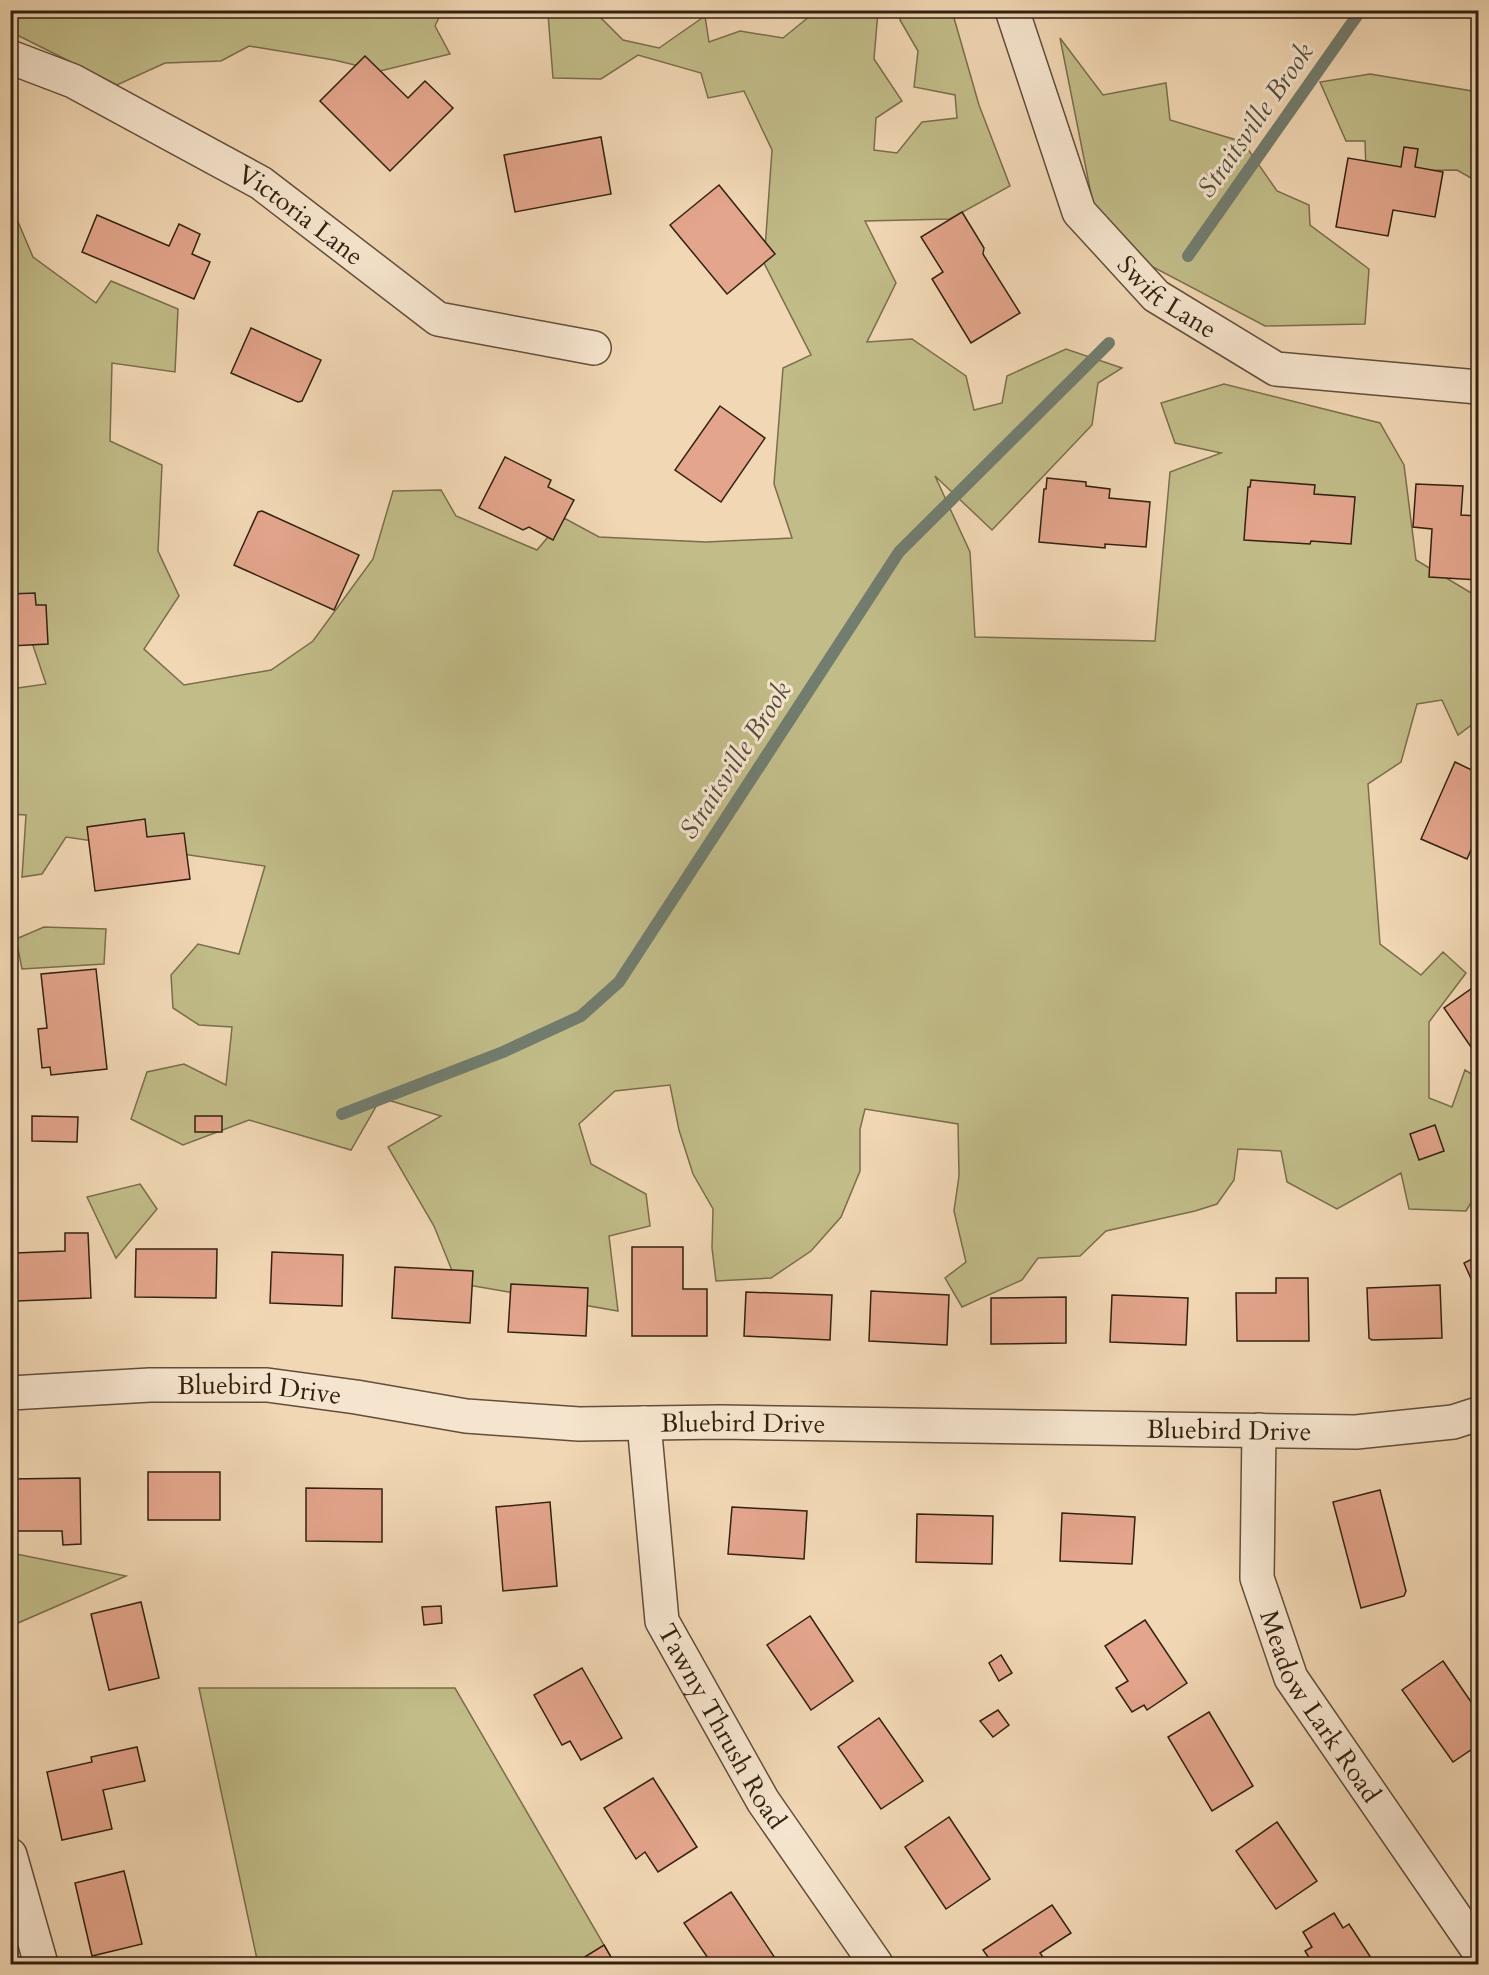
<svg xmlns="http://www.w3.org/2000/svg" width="1489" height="1975" font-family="Cardo,serif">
	<rect width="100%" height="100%" fill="#f1d7b4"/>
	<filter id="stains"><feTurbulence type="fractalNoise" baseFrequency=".00333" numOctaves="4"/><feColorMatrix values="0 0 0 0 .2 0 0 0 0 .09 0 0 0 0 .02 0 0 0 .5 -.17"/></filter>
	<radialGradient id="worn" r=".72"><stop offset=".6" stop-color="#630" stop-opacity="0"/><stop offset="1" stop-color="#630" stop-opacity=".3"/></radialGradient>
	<!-- green -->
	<g fill="#c1bc88" stroke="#7a6e4c" stroke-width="1.5">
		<polygon points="357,10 361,13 390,14 393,11 442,11 435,26 450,54 380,71 334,60 249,46 221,61 165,63 117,85 11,32 10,11"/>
		<polygon points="579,11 594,11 623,40 659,48 705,16 709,42 740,31 783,38 810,16 810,11 878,11 874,59 902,101 876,118 874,150 897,153 922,122 957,118 955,95 914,87 918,51 900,20 901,11 952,11 979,105 1010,186 950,219 865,221 896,283 867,342 912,339 966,376 974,410 1002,403 1007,376 1066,349 1122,368 1098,383 1092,425 992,530 935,476 970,552 975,637 1155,641 1170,472 1221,453 1175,443 1161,403 1224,384 1380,423 1404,465 1416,560 1478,597 1478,720 1458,735 1442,700 1417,704 1401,762 1368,784 1380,944 1421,975 1443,952 1466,973 1429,1022 1429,1098 1452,1107 1465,1070 1478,1078 1478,1202 1474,1198 1466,1211 1409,1209 1401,1173 1337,1209 1287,1182 1281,1151 1238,1149 1234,1180 1217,1204 1195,1211 1106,1231 1080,1256 1038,1258 1022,1280 962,1307 945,1278 966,1262 954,1211 959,1176 958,1124 865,1109 860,1129 860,1171 841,1217 811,1251 771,1278 716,1281 712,1248 713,1209 693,1174 679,1130 670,1085 615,1091 579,1124 591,1164 646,1194 650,1226 609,1236 618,1311 457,1283 434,1226 388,1147 441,1116 381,1098 351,1150 249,1120 183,1145 131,1119 147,1072 184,1064 226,1085 232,1027 199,1025 173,1008 171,975 198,944 239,954 265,866 66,837 42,874 22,877 26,815 11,814 11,689 46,684 20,607 11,608 10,356 15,354 10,350 10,203 33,257 96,303 111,281 178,309 175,372 112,363 110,441 162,465 158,551 179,596 144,649 184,685 271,670 313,641 373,559 393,491 441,490 456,516 537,550 564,518 599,537 706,542 792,538 774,484 783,368 811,355 764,263 772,150 744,91 708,98 701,73 638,55 601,79 553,78 548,14"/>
		<polygon points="1060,38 1103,95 1166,83 1170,120 1243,142 1277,191 1309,205 1310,225 1369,269 1365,324 1265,326 1100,239"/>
		<polygon points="1370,74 1478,92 1478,182 1457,170 1366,171 1365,141 1346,141 1320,82"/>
		<polygon points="44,927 106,929 104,964 22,969 16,939"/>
		<polygon points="140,1184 157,1209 116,1258 87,1197"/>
		<polygon points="10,1553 11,1553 126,1576 11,1626"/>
		<polygon points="199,1688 455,1688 615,1964 258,1964"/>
	</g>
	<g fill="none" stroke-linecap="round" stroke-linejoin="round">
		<!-- stream -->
		<g stroke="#717d6f" stroke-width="12">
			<polyline points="1188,256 1361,10"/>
			<polyline points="342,1114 503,1052 581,1016 619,982 899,552 1109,343"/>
		</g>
	</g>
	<!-- building -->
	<g fill="#e3a58c" stroke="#332111" stroke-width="1.5">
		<polygon points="365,56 408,98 425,81 453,108 390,171 320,101"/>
		<polygon points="601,137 611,194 515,212 504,155"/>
		<polygon points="1404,147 1418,149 1415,167 1443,172 1435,217 1393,210 1388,236 1336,227 1348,158 1401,167"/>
		<polygon points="719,185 775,254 727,294 670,225"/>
		<polygon points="962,212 984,248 983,254 1020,313 971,343 932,279 943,272 921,237"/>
		<polygon points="97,215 169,246 179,224 200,234 192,254 210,262 194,299 82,252"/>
		<polygon points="251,328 321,360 302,401 298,402 231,373"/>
		<polygon points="720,406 765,438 721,502 675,470"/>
		<polygon points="505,457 551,480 548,487 574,500 553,540 529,527 523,530 479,508"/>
		<polygon points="1047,478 1086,482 1086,486 1110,489 1109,498 1150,502 1146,547 1105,544 1105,548 1039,542 1044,489 1046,489"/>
		<polygon points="1251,480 1315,485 1314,494 1355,497 1351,544 1311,541 1310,544 1244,540 1248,487 1250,487"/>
		<polygon points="1416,484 1463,486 1461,515 1478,516 1478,580 1429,577 1432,529 1413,527"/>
		<polygon points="262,511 359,555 334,610 234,565 258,512"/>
		<polygon points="35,593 36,605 46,605 48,644 10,646 10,594"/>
		<polygon points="1455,762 1478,773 1478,834 1467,859 1421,839"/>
		<polygon points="145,819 147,837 184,833 190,879 95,891 87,827"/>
		<polygon points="96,969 107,1069 51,1075 50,1067 42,1068 38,1029 47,1028 41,974"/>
		<polygon points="1478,984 1478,1057 1444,1008"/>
		<polygon points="32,1116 78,1117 77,1142 32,1141"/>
		<rect x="195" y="1116" width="27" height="16"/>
		<polygon points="1435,1125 1444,1151 1419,1160 1410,1134"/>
		<polygon points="65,1233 88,1233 91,1298 17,1301 15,1253 65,1251"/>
		<polygon points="632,1247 683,1247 683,1289 707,1289 707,1336 632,1336"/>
		<polygon points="136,1249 217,1249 216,1298 135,1297"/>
		<polygon points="272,1252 343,1255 342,1306 270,1303"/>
		<polygon points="1478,1256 1478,1294 1464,1263"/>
		<polygon points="395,1267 473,1271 470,1323 392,1318"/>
		<polygon points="1276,1278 1308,1278 1309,1341 1237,1341 1236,1293 1276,1293"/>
		<polygon points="511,1284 588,1288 586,1336 508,1332"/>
		<polygon points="1440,1285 1442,1338 1372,1340 1369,1338 1367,1288"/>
		<polygon points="871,1291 949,1295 947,1345 869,1341"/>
		<polygon points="746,1292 832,1295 830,1340 744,1336"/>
		<polygon points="1112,1295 1188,1298 1186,1345 1110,1342"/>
		<polygon points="1066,1297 1066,1343 991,1344 991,1298"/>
		<rect x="148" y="1472" width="72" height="48"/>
		<polygon points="80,1478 81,1544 63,1545 62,1531 10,1531 10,1479"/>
		<polygon points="306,1488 382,1489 382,1542 306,1541"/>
		<polygon points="1380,1490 1406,1591 1404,1596 1361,1608 1333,1502"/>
		<polygon points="550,1502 557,1586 503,1591 496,1507"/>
		<polygon points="732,1507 807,1511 804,1559 728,1554"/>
		<polygon points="1062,1513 1135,1517 1132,1564 1060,1561"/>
		<polygon points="917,1514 993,1516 992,1564 916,1562"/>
		<polygon points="141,1602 159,1678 109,1690 91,1614"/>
		<polygon points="441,1606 442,1623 424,1625 422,1607"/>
		<polygon points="810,1616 853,1681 811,1710 767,1645"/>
		<polygon points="1145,1620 1187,1683 1147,1710 1144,1705 1132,1712 1116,1688 1128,1681 1105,1646"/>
		<polygon points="1001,1655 1012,1673 999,1681 989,1663"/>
		<polygon points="1443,1661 1478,1712 1478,1745 1453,1762 1402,1690"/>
		<polygon points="582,1668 622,1738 581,1760 570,1741 562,1745 534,1695"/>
		<polygon points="998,1710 1009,1725 993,1737 980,1721"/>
		<polygon points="1209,1712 1253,1786 1212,1811 1168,1737"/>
		<polygon points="879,1718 923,1781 881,1809 838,1747"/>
		<polygon points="137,1747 145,1781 103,1790 112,1829 62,1840 47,1772 92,1762 91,1757"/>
		<polygon points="653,1778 697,1847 658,1872 645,1852 636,1859 604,1808"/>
		<polygon points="949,1817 990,1879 946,1909 905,1847"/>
		<polygon points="1277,1822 1317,1881 1276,1909 1236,1851"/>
		<polygon points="124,1871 142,1944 92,1956 75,1883"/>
		<polygon points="731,1892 779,1964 712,1964 684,1923"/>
		<polygon points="1052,1905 1071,1933 1040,1953 1048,1964 993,1964 983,1950"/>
		<polygon points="1334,1913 1343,1928 1349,1924 1375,1964 1313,1964 1305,1951 1312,1947 1303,1932"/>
		<polygon points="604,1945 615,1964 587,1964 583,1958"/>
	</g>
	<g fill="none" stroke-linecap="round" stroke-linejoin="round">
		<!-- minor casing -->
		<g stroke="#624e3a" stroke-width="36">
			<g id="minor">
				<path id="s1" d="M1012,10L1079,212L1156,296L1276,369L1478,387"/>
				<path id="s2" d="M10,57L73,81L261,183L438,319L594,348"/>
				<path id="s3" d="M10,1393L150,1385H267L356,1397L466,1416L579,1424L721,1422L1356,1432L1453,1422L1478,1414"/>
				<path id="s4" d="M644,1423L662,1621L763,1801L876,1964"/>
				<path id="s5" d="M1259,1430L1257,1578L1291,1678L1478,1950"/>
			</g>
		</g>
		<!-- tertiary casing -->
		<g stroke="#624e3a" stroke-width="36">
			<polyline id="tertiary" points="10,1855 41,1964"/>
		</g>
		<!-- minor -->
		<use href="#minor" stroke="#f6e5ce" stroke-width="33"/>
		<!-- tertiary -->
		<use href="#tertiary" stroke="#f6e5ce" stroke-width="33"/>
	</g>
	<g text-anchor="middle" stroke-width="6" stroke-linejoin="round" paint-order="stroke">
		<!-- street labels -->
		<g font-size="26" fill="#332111" stroke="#f6e5ce">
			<text dy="9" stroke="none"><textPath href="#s2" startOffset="332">Victoria Lane</textPath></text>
			<text dy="9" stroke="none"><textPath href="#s1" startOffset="336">Swift Lane</textPath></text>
			<text dy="9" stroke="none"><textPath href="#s3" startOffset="250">Bluebird Drive</textPath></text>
			<text dy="9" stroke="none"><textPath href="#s3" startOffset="736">Bluebird Drive</textPath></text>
			<text dy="9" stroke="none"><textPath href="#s3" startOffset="1222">Bluebird Drive</textPath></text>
			<text dy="9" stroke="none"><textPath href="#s5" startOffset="292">Meadow Lark Road</textPath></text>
			<text dy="9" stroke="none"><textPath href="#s4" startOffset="320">Tawny Thrush Road</textPath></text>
		</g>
		<!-- water labels -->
		<g font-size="27" font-style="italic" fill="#524f40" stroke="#f6e5ce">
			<text transform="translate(1255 120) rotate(-55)" y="9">Straitsville Brook</text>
			<text transform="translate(735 760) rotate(-57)" y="9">Straitsville Brook</text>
		</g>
	</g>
	<!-- margin -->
	<rect width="1489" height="1975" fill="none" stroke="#f1d7b4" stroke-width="36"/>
	<rect x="12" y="12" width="1465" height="1951" fill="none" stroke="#332111" stroke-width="3"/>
	<rect x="18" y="18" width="1453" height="1939" fill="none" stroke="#332111" stroke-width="1.5"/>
	<rect width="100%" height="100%" filter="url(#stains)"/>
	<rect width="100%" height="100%" fill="url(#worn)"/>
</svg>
